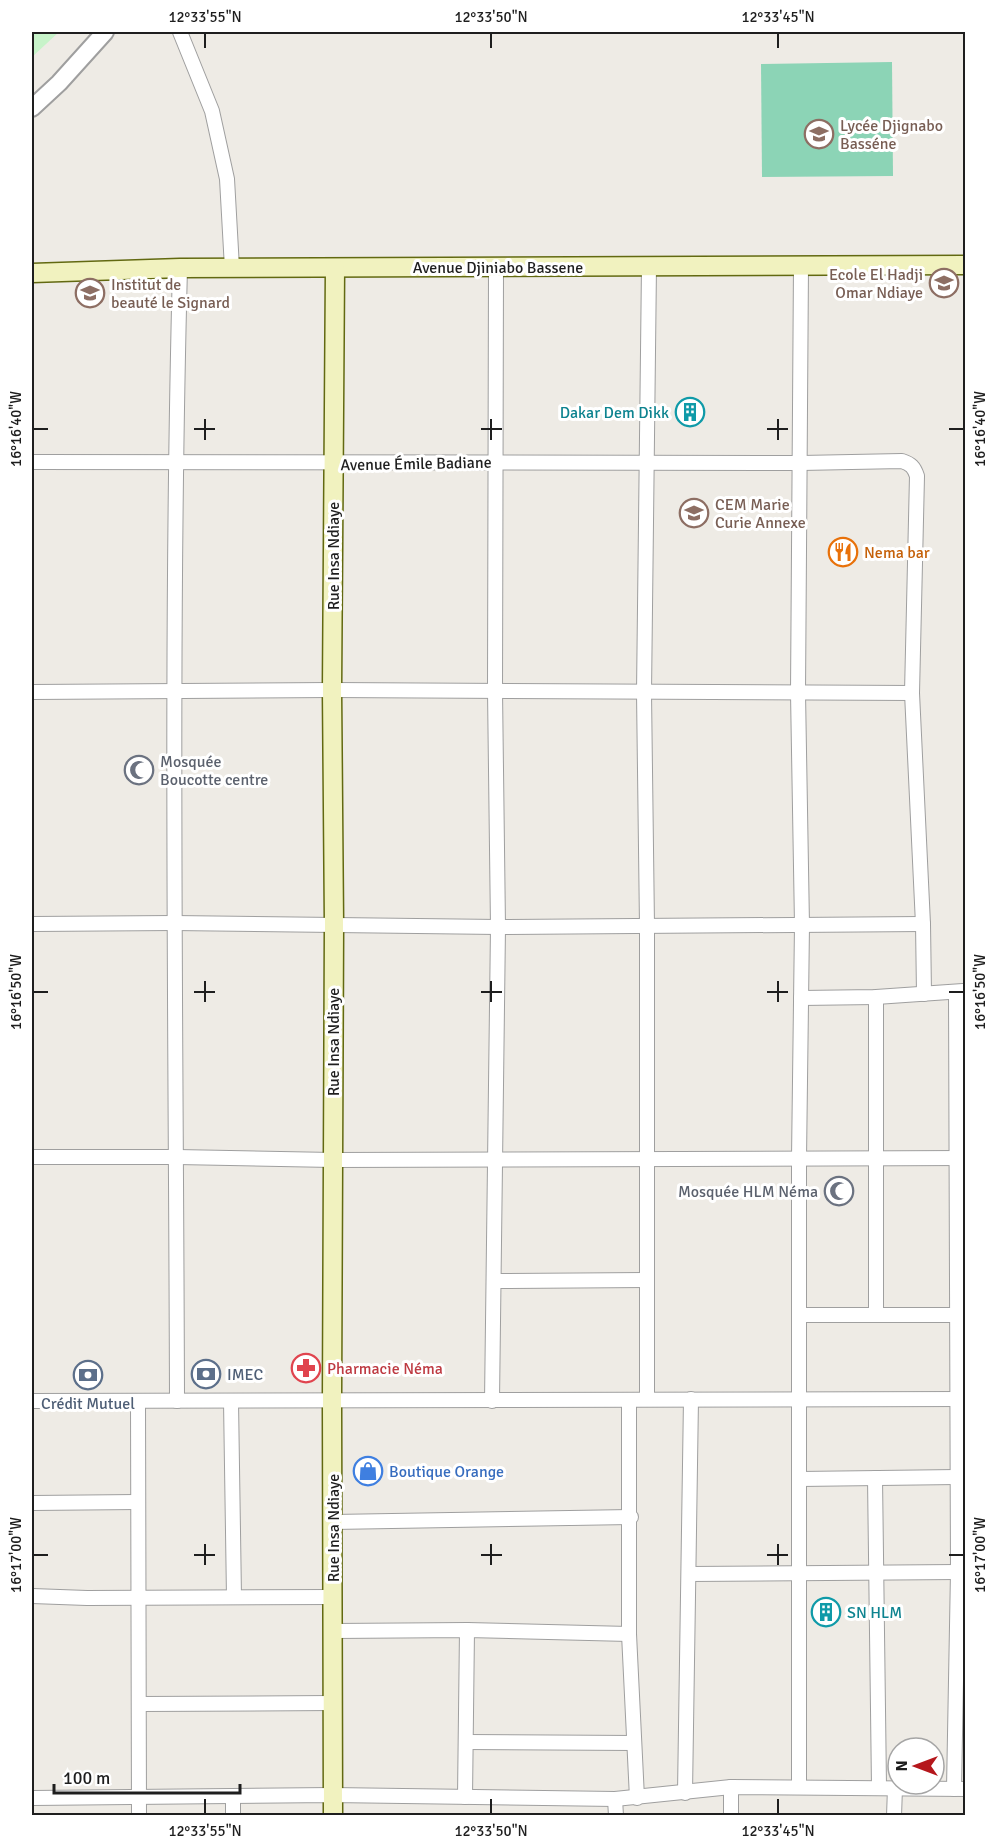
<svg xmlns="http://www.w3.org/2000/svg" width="997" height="1847" font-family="Signika,sans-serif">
	<rect width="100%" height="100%" fill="#eeebe5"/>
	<!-- park -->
	<polygon fill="#c7f3c9" points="32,32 59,32 32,57"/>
	<!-- pitch -->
	<polygon fill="#8cd4b6" points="892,62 893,176 762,177 761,64"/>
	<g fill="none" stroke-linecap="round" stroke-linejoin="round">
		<!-- minor casing -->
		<g stroke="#9f9f9f" stroke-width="16">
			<g id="minor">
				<polyline points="180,32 212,111 227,179 232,268"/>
				<path d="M32,462L801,463L902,461C911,464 914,467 917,476L912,693L923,924L924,994"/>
				<polyline points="32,692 332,690 912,693"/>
				<polyline points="32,924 174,923 498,927 923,924"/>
				<polyline points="876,997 876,1314"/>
				<polyline points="801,998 876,997 963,991"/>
				<polyline points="32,1157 177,1157 333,1160 966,1158"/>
				<polyline points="494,1281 646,1280"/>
				<polyline points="800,1315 963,1315"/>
				<polyline points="647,1399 647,926 644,693 649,266"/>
				<polyline points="629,1400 629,1634 637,1798"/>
				<polyline points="32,1401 966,1399"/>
				<polyline points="138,1401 139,1816"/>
				<path d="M177,1401C176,1023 170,646 180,268"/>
				<polyline points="231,1401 234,1597"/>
				<polyline points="492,1401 498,927 495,691 496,268"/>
				<polyline points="875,1478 879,1787"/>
				<polyline points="800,1479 957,1477"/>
				<polyline points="32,1503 137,1502"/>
				<polyline points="333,1522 631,1517"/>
				<polyline points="689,1574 958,1572"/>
				<polyline points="32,1596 87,1598 333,1597"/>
				<polyline points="334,1631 467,1630 629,1634"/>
				<polyline points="140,1704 333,1703"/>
				<polyline points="466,1742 634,1743"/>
				<polyline points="799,1787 799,1159 802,925 798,693 801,265"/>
				<polyline points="954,1789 958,1572 956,992"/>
				<polyline points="685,1793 691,1399"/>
				<polyline points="233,1797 233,1816"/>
				<polyline points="465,1797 467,1630"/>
				<polyline points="32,1798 332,1795 615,1799 731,1787 966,1789"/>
				<polyline points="615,1799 616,1816"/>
				<polyline points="731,1816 731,1787"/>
				<polyline points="894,1816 895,1788"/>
			</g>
		</g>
		<!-- tertiary casing -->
		<g stroke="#9f9f9f" stroke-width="20">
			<polyline id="tertiary" points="32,108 59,83 105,32"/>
		</g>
		<!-- secondary casing -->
		<g stroke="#626911" stroke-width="21">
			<g id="secondary">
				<polyline points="32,273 180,268 966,265"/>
				<polyline points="333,1816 332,1401 334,924 332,690 335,268"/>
			</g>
		</g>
		<!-- minor -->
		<use href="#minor" stroke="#fff" stroke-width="14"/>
		<!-- tertiary -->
		<use href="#tertiary" stroke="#fff" stroke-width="16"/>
		<!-- secondary -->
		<use href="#secondary" stroke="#f1f2bf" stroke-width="18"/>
	</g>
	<!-- ticks -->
	<path fill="none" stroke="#1e1e1e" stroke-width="2" d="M205,33V48M491,33V48M778,33V48M205,419V440M491,419V440M778,419V440M33,429H48M194,429H215M481,429H502M767,429H788M949,429H964M205,981V1002M491,981V1002M778,981V1002M33,992H48M194,992H215M481,992H502M767,992H788M949,992H964M205,1544V1565M491,1544V1565M778,1544V1565M33,1555H48M194,1555H215M481,1555H502M767,1555H788M949,1555H964M205,1799V1814M491,1799V1814M778,1799V1814"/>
	<!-- icons -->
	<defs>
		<g id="school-ring" transform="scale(1.5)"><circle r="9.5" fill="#fff" stroke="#8d6e63" stroke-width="1.5"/><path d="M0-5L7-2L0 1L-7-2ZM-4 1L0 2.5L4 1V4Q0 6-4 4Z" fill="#8d6e63"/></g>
		<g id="building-ring" transform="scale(1.5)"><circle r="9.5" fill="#fff" stroke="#0f9aa8" stroke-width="1.5"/><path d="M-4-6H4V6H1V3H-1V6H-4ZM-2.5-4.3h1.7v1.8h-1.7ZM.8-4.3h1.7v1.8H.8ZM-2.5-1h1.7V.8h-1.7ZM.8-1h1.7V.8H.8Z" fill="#0f9aa8"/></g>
		<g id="restaurant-ring" transform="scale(1.5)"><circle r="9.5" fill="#fff" stroke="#e8710a" stroke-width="1.5"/><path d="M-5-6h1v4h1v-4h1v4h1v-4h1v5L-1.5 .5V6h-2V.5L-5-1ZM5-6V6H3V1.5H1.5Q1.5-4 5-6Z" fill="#e8710a"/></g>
		<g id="mosque-ring" transform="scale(1.5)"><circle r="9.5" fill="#fff" stroke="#6b7280" stroke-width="1.5"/><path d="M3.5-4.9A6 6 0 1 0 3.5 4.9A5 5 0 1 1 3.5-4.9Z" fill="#6b7280"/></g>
		<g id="pharmacy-ring" transform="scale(1.5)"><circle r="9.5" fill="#fff" stroke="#e0444e" stroke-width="1.5"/><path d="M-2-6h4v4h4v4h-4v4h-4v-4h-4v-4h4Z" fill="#e0444e"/></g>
		<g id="bank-ring" transform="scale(1.5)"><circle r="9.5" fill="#fff" stroke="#5c6f8a" stroke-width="1.5"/><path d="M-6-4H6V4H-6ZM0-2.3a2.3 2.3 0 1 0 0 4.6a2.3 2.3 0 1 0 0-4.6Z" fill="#5c6f8a"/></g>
		<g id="shop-ring" transform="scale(1.5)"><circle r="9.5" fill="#fff" stroke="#3f7fe0" stroke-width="1.5"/><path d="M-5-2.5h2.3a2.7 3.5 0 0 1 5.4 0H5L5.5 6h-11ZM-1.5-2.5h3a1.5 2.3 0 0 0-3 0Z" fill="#3f7fe0"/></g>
	</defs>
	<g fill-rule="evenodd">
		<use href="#school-ring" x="819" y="134"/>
		<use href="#school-ring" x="944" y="283"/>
		<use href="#school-ring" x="90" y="293"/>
		<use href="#building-ring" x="690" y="412"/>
		<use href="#school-ring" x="694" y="513"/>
		<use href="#restaurant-ring" x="843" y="552"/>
		<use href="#mosque-ring" x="139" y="770"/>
		<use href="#mosque-ring" x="839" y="1191"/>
		<use href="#pharmacy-ring" x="306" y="1368"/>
		<use href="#bank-ring" x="206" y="1374"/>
		<use href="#bank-ring" x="88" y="1375"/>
		<use href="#shop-ring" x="368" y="1471"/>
		<use href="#building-ring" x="826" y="1612"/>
	</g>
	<g text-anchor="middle" stroke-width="6" stroke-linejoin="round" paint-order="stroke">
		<!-- education labels -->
		<g font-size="16" fill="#785e54" stroke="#fff" text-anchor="start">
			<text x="840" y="131">Lycée Djignabo<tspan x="840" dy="18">Basséne</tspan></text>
			<text x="923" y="280" text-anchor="end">Ecole El Hadji<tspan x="923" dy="18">Omar Ndiaye</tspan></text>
			<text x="111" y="290">Institut de<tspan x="111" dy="18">beauté le Signard</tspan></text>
			<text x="715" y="510">CEM Marie<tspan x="715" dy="18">Curie Annexe</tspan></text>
		</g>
		<!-- street labels -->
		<g font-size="16" fill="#1e1e1e" stroke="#fff">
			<text x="498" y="273">Avenue Djiniabo Bassene</text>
			<text transform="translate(416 463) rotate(-1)" y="6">Avenue Émile Badiane</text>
			<text transform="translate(333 556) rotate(-90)" y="6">Rue Insa Ndiaye</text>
			<text transform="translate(333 1042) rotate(-90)" y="6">Rue Insa Ndiaye</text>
			<text transform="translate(333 1528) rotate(-90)" y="6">Rue Insa Ndiaye</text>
		</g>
		<!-- culture labels -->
		<g font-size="16" fill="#0d838f" stroke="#fff" text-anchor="end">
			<text x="669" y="418">Dakar Dem Dikk</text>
			<text x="847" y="1618" text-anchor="start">SN HLM</text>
		</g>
		<!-- food labels -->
		<g font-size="16" fill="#c56008" stroke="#fff" text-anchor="start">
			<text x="864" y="558">Nema bar</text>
		</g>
		<!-- worship labels -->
		<g font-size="16" fill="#5b616d" stroke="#fff" text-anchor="start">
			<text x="160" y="767">Mosquée<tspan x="160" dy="18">Boucotte centre</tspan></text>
			<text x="818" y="1197" text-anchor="end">Mosquée HLM Néma</text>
		</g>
		<!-- health labels -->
		<g font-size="16" fill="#be3a42" stroke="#fff" text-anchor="start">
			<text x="327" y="1374">Pharmacie Néma</text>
		</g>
		<!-- service labels -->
		<g font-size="16" fill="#4e5e75" stroke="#fff" text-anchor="start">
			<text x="227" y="1380">IMEC</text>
			<text x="88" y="1409" text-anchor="middle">Crédit Mutuel</text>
		</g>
		<!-- shop labels -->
		<g font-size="16" fill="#366cbe" stroke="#fff" text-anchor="start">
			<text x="389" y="1477">Boutique Orange</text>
		</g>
	</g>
	<!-- border -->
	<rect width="997" height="1847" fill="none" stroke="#ffffff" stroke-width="66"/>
	<!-- north arrow -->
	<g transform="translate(916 1766) rotate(270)"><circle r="28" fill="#ffffff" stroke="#a5a5a5" stroke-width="1.5"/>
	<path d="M0-4.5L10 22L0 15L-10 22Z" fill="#b5171c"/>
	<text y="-9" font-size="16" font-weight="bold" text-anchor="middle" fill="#1e1e1e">N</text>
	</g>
	<!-- scale -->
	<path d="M54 1784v9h186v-9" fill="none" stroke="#1e1e1e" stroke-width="3"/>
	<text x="63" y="1784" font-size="18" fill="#1e1e1e" stroke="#ffffff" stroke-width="4.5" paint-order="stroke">100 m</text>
	<rect x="33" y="33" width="931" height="1781" fill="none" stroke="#1e1e1e" stroke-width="2"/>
	<g font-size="15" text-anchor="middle" fill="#1e1e1e">
		<text x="205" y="22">12°33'55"N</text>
		<text x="491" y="22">12°33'50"N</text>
		<text x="778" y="22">12°33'45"N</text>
		<text transform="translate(980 429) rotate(-90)" y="5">16°16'40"W</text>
		<text transform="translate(16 429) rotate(-90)" y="5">16°16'40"W</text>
		<text transform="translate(980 992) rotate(-90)" y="5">16°16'50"W</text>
		<text transform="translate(16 992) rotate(-90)" y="5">16°16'50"W</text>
		<text transform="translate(980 1555) rotate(-90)" y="5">16°17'00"W</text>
		<text transform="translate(16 1555) rotate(-90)" y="5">16°17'00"W</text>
		<text x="205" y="1836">12°33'55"N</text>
		<text x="491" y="1836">12°33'50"N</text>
		<text x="778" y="1836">12°33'45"N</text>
	</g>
</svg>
